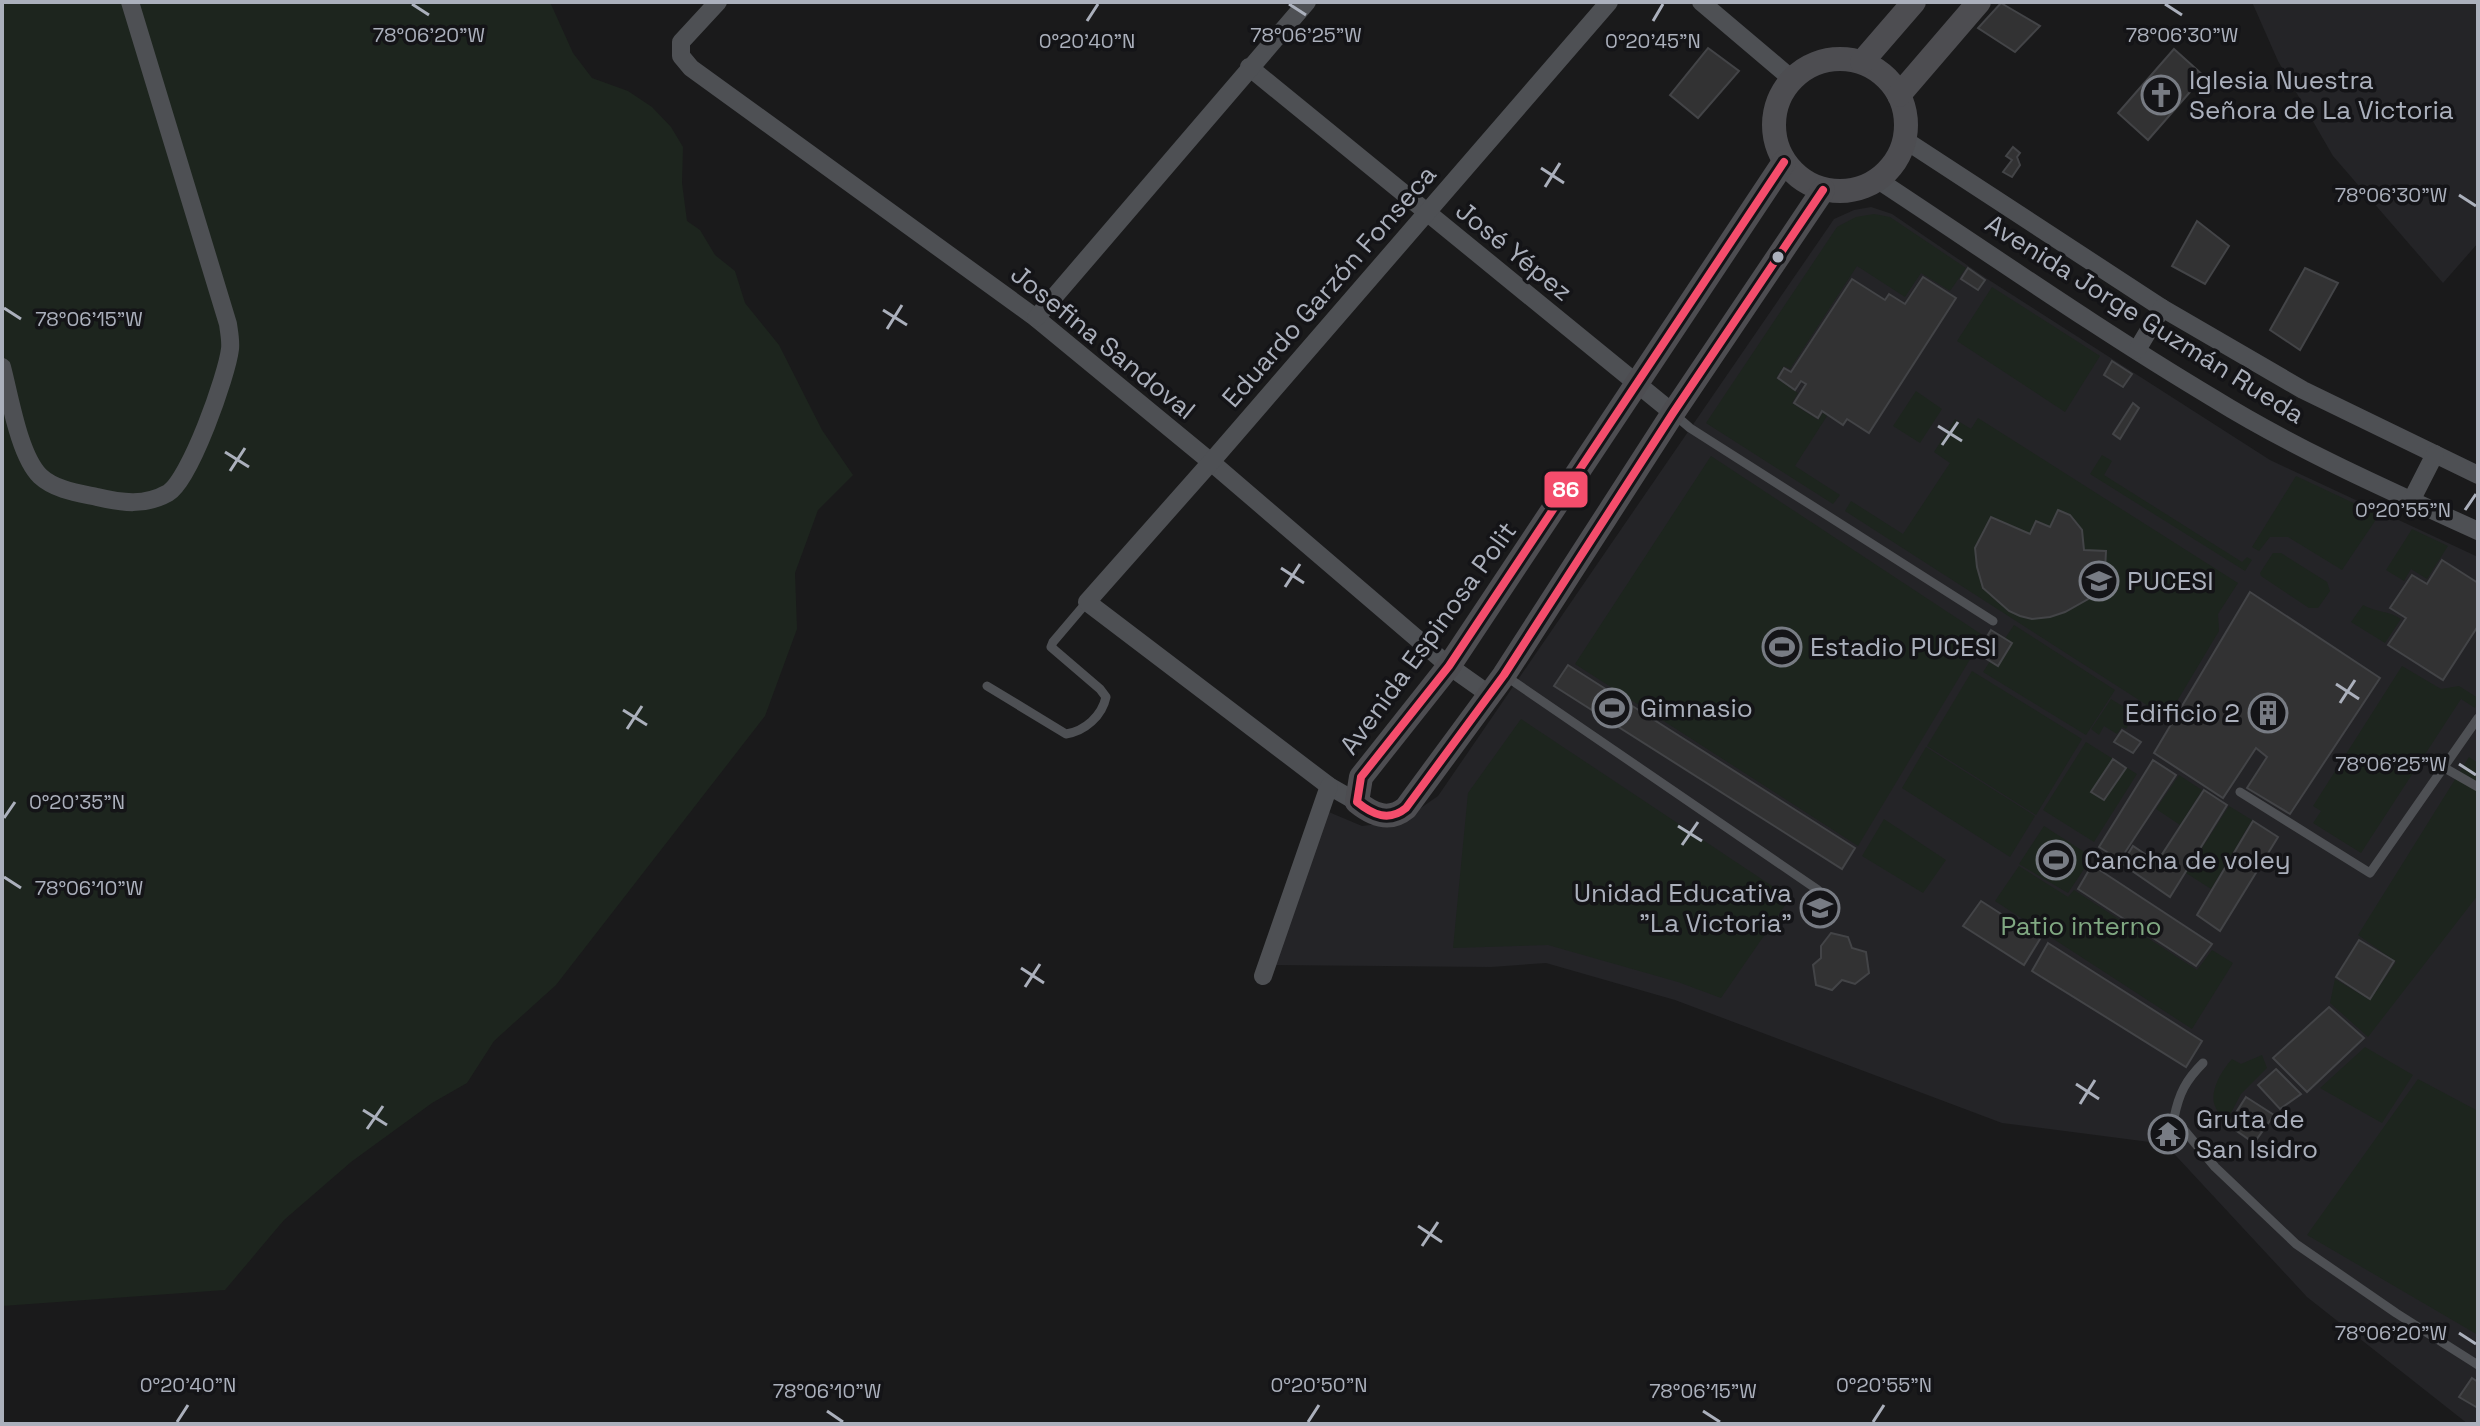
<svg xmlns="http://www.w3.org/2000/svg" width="2480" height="1426" font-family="'Space Grotesk',sans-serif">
	<rect width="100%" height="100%" fill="#1a1a1b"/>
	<!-- built -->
	<g fill="#242427">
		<polygon points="2252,2 2478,2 2478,243 2443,283 2333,156 2278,61"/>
		<polygon points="1871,207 1892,214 1989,280 2270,460 2478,557 2478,1424 2468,1424 2307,1297 2165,1144 2002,1123 1675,1000 1546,963 1491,967 1273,965 1324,810 1362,826 1402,821 1438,796 1834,219 1854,210"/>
	</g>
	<!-- green -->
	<g fill="#1d251e">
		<polygon points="2,2 550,2 573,53 592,78 628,91 652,107 671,127 683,147 682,183 687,221 700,230 715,255 735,271 745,303 779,345 822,430 853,475 818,510 795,573 797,629 765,716 556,985 494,1041 467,1083 432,1103 351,1162 284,1220 225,1290 2,1306"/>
		<polygon points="1874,214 1890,217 1966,268 1950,291 1921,273 1905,297 1857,266 1790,369 1784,366 1776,378 1798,393 1792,403 1818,420 1823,413 1827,416 1795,466 1840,495 1833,504 1706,423 1837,227 1856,217"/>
		<polygon points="1992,287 2100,356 2065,412 1957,341"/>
		<polygon points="1916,391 1942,409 1920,443 1893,426"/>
		<polygon points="1978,418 2238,583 2218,614 2219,631 2167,718 1845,511 1851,501 1903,534 1950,463 1934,452 1955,419 1971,429"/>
		<polygon points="2102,455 2112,461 2104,475 2242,562 2247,557 2252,560 2245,571 2090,474"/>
		<polygon points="1711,456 1984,636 1858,846 1575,664"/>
		<polygon points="2296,476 2379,515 2342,570 2288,537 2270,537 2259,551 2252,547"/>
		<polygon points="2412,529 2448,546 2427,579 2411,569 2404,581 2386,570"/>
		<polygon points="2273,553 2281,553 2327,582 2330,591 2318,608 2309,608 2261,576 2260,573"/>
		<path d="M2363,605C2377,613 2388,610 2401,619L2385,643L2351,622Z"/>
		<polygon points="2014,625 2115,690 2086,735 1983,672"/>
		<polygon points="2402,666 2441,689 2459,686 2478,698 2475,708 2461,699 2361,853 2313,823 2321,811 2313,806"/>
		<polygon points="1972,671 2082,739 2036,815 1927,746"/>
		<polygon points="2111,699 2135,714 2126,729 2122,727 2117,734 2104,726 2099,735 2091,729"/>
		<polygon points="1521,719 1790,898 1721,998 1678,982 1548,945 1453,948 1468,793"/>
		<polygon points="2086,742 2137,774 2094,842 2043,810"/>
		<polygon points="1926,747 2035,816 2010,857 1902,788"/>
		<polygon points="2469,757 2478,763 2478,895 2368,1037 2330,1003 2335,979 2370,1000 2396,962 2358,935"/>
		<polygon points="2179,775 2202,790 2180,825 2156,809"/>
		<polygon points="2229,806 2252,820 2211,889 2186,873"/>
		<polygon points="1884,819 1946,860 1923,893 1862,856"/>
		<polygon points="2044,826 2092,857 2068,893 2019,864"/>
		<polygon points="2019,866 2068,897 2074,890 2197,970 2212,950 2233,963 2192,1029 1995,901"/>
		<polygon points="2365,1047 2413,1075 2382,1123 2320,1088"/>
		<path d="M2262,1055L2267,1068L2241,1094L2226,1122C2223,1117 2217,1112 2215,1106C2209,1091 2222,1070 2232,1059L2241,1064Z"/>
		<polygon points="2418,1079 2478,1111 2478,1335 2307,1235"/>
	</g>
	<!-- building -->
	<g fill="#323233" stroke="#434447" stroke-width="2">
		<polygon points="2001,3 2040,26 2015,52 1978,28"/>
		<polygon points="1708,48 1739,71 1698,118 1670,95"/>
		<polygon points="2174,49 2204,76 2148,140 2118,113"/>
		<polygon points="2013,147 2020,153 2017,157 2020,165 2012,177 2003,172 2012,160 2006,156"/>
		<polygon points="2197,221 2229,246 2205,284 2172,266"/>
		<polygon points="1968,268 1985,280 1978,290 1961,279"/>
		<polygon points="2305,268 2338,283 2300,350 2270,330"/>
		<polygon points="1923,277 1956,298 1869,433 1847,419 1843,425 1822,411 1818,418 1794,403 1806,384 1801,381 1795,390 1778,378 1784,368 1791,372 1852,279 1885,300 1889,294 1905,304"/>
		<polygon points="2112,361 2132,374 2123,387 2104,375"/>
		<polygon points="2133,403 2139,408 2120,439 2113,434"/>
		<polygon points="2058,510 2070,515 2082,530 2084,550 2106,551 2105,571 2100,586 2090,598 2065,612 2050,617 2032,619 2020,616 2009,611 1983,588 1977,567 1975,548 1991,517 2030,534 2036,521 2050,527"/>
		<polygon points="2442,560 2478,583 2478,626 2443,680 2388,645 2406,618 2390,608 2412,575 2427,584"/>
		<polygon points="2250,592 2380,678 2290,814 2247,788 2267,757 2256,748 2223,798 2154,753"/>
		<polygon points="1991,630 2012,643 1998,666 1977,653"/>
		<polygon points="1568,665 1855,848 1842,869 1554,686"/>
		<polygon points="2122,730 2141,742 2133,753 2114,742"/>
		<polygon points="2113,759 2126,768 2104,800 2091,792"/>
		<polygon points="2153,760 2176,775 2120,860 2099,847"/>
		<polygon points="2204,790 2227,805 2170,897 2122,864 2133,846 2157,862"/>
		<polygon points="2253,821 2278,837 2220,931 2197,915"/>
		<polygon points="2092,865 2212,944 2196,966 2078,889"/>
		<polygon points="1981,901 2040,939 2024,965 1963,926"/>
		<polygon points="1831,933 1848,937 1852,948 1866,952 1869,973 1855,984 1842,980 1832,990 1816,985 1813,965 1821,958 1821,946"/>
		<polygon points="2359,940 2394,961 2370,999 2336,977"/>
		<polygon points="2048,943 2202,1041 2186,1067 2032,971"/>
		<polygon points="2329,1007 2364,1038 2307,1092 2273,1058"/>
		<polygon points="2276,1069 2301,1094 2280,1109 2258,1085"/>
		<polygon points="2246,1097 2274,1115 2254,1143 2228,1125"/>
		<polygon points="2472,1378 2478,1382 2478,1408 2459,1397"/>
	</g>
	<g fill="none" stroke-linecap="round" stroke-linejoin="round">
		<!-- lane -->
		<g stroke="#4e5054" stroke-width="9">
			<polyline points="1675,415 1690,428 1993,621"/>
			<polyline points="1504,675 1818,890"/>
			<path d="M987,686L1066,734C1085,731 1102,716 1106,697L1100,689L1051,647L1053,642L1087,602"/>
			<polyline points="2443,767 2478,787"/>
			<polyline points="2240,792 2370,873 2478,718"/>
			<path d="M2203,1063C2186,1080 2179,1093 2174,1118L2215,1167L2296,1244L2396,1313L2478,1365"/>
		</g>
		<!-- street -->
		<g stroke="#4e5054" stroke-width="18">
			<polyline points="718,2 681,42 681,56 691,68 1036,318 1211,462 1449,666 1490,695"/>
			<polyline points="1701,2 1792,79"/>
			<polyline points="1249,67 1673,413"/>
			<polyline points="1905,140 2162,308 2303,390 2478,475"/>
			<path d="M1878,180C1989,253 2099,330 2213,398C2297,450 2388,490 2478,531"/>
			<polyline points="1036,318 1307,2"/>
			<polyline points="2137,350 2162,308"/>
			<path d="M2,367C10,397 19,455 40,476C55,490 78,493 97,497C122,503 145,506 168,493C190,480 227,375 230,349C231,341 229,332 228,324L130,2"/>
			<polyline points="2411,501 2435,454"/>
			<polyline points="1357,802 1329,786 1087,602 1211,462 1609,2"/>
			<polyline points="1263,976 1329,786"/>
		</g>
		<!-- secondary -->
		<g stroke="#4d4d51" stroke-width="24">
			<circle cx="1840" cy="125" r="66"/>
			<polyline points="1862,62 1914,2"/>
			<polyline points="1899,95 1979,2"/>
			<path d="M1784,162L1449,666L1361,777L1357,802C1373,815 1389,822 1406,808L1504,675L1673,413L1823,190"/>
		</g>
		<!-- bus-1 casing -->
		<g stroke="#141417" stroke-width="14">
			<path id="bus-1" d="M1784,162L1449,666L1361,777L1357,802C1373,815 1389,822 1406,808L1504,675L1673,413L1823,190"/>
		</g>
		<!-- bus-1 -->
		<use href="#bus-1" stroke="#f44d6c" stroke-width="8"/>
	</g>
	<!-- ticks -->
	<path fill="none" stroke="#abb0bc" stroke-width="3" d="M412,4L429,15M1289,4L1306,15M2165,4L2182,15M1087,21L1098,4M1653,21L1663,4M1541,168L1564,183M1545,187L1560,163M2459,195L2476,206M4,308L21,319M883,310L907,325M887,329L902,305M1938,426L1962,441M1942,445L1958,422M225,452L249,467M230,471L245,448M2465,510L2476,494M1281,568L1304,583M1285,587L1300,564M2336,684L2359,699M2340,703L2355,680M623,710L647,725M627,729L642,706M2459,764L2476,775M4,818L15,802M1678,826L1702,841M1682,845L1698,822M4,877L21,888M1021,968L1044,983M1025,987L1040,964M2076,1084L2099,1099M2080,1104L2095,1080M363,1110L387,1125M367,1129L383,1106M1418,1226L1442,1242M1422,1246L1438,1222M2459,1333L2476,1344M827,1411L843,1422M1703,1411L1720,1422M177,1422L188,1405M1308,1422L1319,1405M1873,1422L1884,1405"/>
	<!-- icons -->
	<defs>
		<g id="church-ring" transform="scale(2)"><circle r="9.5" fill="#141417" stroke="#787c84" stroke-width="1.5"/><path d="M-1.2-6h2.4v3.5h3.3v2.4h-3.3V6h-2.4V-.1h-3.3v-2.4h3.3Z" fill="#787c84"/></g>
		<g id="school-ring" transform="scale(2)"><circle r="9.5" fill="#141417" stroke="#787c84" stroke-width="1.5"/><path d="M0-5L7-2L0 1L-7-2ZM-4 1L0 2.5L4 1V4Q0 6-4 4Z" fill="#787c84"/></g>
		<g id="stadium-ring" transform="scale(2)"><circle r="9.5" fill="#141417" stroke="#787c84" stroke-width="1.5"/><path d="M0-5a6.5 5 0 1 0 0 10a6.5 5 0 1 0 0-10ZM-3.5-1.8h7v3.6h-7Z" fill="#787c84"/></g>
		<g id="building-ring" transform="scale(2)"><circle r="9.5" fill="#141417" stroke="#787c84" stroke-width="1.5"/><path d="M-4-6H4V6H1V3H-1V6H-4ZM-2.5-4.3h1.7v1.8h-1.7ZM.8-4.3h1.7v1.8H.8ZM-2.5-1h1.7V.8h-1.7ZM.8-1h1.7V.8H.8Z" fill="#787c84"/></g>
		<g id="temple-ring" transform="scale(2)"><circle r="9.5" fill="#141417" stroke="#787c84" stroke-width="1.5"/><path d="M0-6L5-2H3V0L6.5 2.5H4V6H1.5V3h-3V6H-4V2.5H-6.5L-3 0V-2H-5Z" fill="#787c84"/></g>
	</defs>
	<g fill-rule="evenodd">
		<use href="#church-ring" x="2161" y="95"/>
		<use href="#school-ring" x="2099" y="581"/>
		<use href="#stadium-ring" x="1782" y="647"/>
		<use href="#stadium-ring" x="1612" y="708"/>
		<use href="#building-ring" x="2268" y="713"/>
		<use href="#stadium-ring" x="2056" y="860"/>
		<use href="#school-ring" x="1820" y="908"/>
		<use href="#temple-ring" x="2168" y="1134"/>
	</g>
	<!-- markers -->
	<circle fill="#abb0bc" stroke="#141417" stroke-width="3" cx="1778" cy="257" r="7"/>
	<g text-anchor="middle" stroke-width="7" stroke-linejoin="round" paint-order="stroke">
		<!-- poi labels -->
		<g font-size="26" fill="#abb0bc" stroke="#141417" text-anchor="start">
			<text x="2189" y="89">Iglesia Nuestra<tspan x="2189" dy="30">Señora de La Victoria</tspan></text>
			<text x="2127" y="590">PUCESI</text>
			<text x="1810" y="656">Estadio PUCESI</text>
			<text x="1640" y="717">Gimnasio</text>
			<text x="2240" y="722" text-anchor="end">Edificio 2</text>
			<text x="2084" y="869">Cancha de voley</text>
			<text x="1792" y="902" text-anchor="end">Unidad Educativa<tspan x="1792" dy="30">"La Victoria"</tspan></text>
			<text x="2196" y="1128">Gruta de<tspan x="2196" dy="30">San Isidro</tspan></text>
		</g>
		<!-- street labels -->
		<g font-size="26" fill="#abb0bc" stroke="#141417">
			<text transform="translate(1514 251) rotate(39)" y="9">José Yépez</text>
			<text transform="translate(1329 286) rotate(-49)" y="9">Eduardo Garzón Fonseca</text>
			<text transform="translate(2145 319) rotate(32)" y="9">Avenida Jorge Guzmán Rueda</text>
			<text transform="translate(1103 342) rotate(39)" y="9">Josefina Sandoval</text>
			<text transform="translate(1428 638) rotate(-54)" y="9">Avenida Espinosa Polit</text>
		</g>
		<!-- park labels -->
		<g font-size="26" fill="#80a882" stroke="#141417">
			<text x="2081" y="935">Patio interno</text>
		</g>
	</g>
	<g font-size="20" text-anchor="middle" fill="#abb0bc" stroke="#141417" stroke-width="7" stroke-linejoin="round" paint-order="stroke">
		<text x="429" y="42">78°06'20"W</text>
		<text x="1306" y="42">78°06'25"W</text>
		<text x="2182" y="42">78°06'30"W</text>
		<text x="1087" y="48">0°20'40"N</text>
		<text x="1653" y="48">0°20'45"N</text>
		<text x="2391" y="202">78°06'30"W</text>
		<text x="89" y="326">78°06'15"W</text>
		<text x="2403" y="517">0°20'55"N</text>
		<text x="2391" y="771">78°06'25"W</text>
		<text x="77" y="809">0°20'35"N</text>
		<text x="89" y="895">78°06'10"W</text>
		<text x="2391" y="1340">78°06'20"W</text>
		<text x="188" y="1392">0°20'40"N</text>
		<text x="1319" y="1392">0°20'50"N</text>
		<text x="1884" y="1392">0°20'55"N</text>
		<text x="827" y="1398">78°06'10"W</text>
		<text x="1703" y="1398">78°06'15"W</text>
	</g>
	<rect stroke="#141417" stroke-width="3" x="1543" y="470" width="46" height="39" rx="8" fill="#f44d6c"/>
	<g font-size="22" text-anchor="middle" font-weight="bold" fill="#fff">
		<text x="1566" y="497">86</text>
	</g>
	<!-- border -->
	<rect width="2480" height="1426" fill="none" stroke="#abb0bc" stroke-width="8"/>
</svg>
